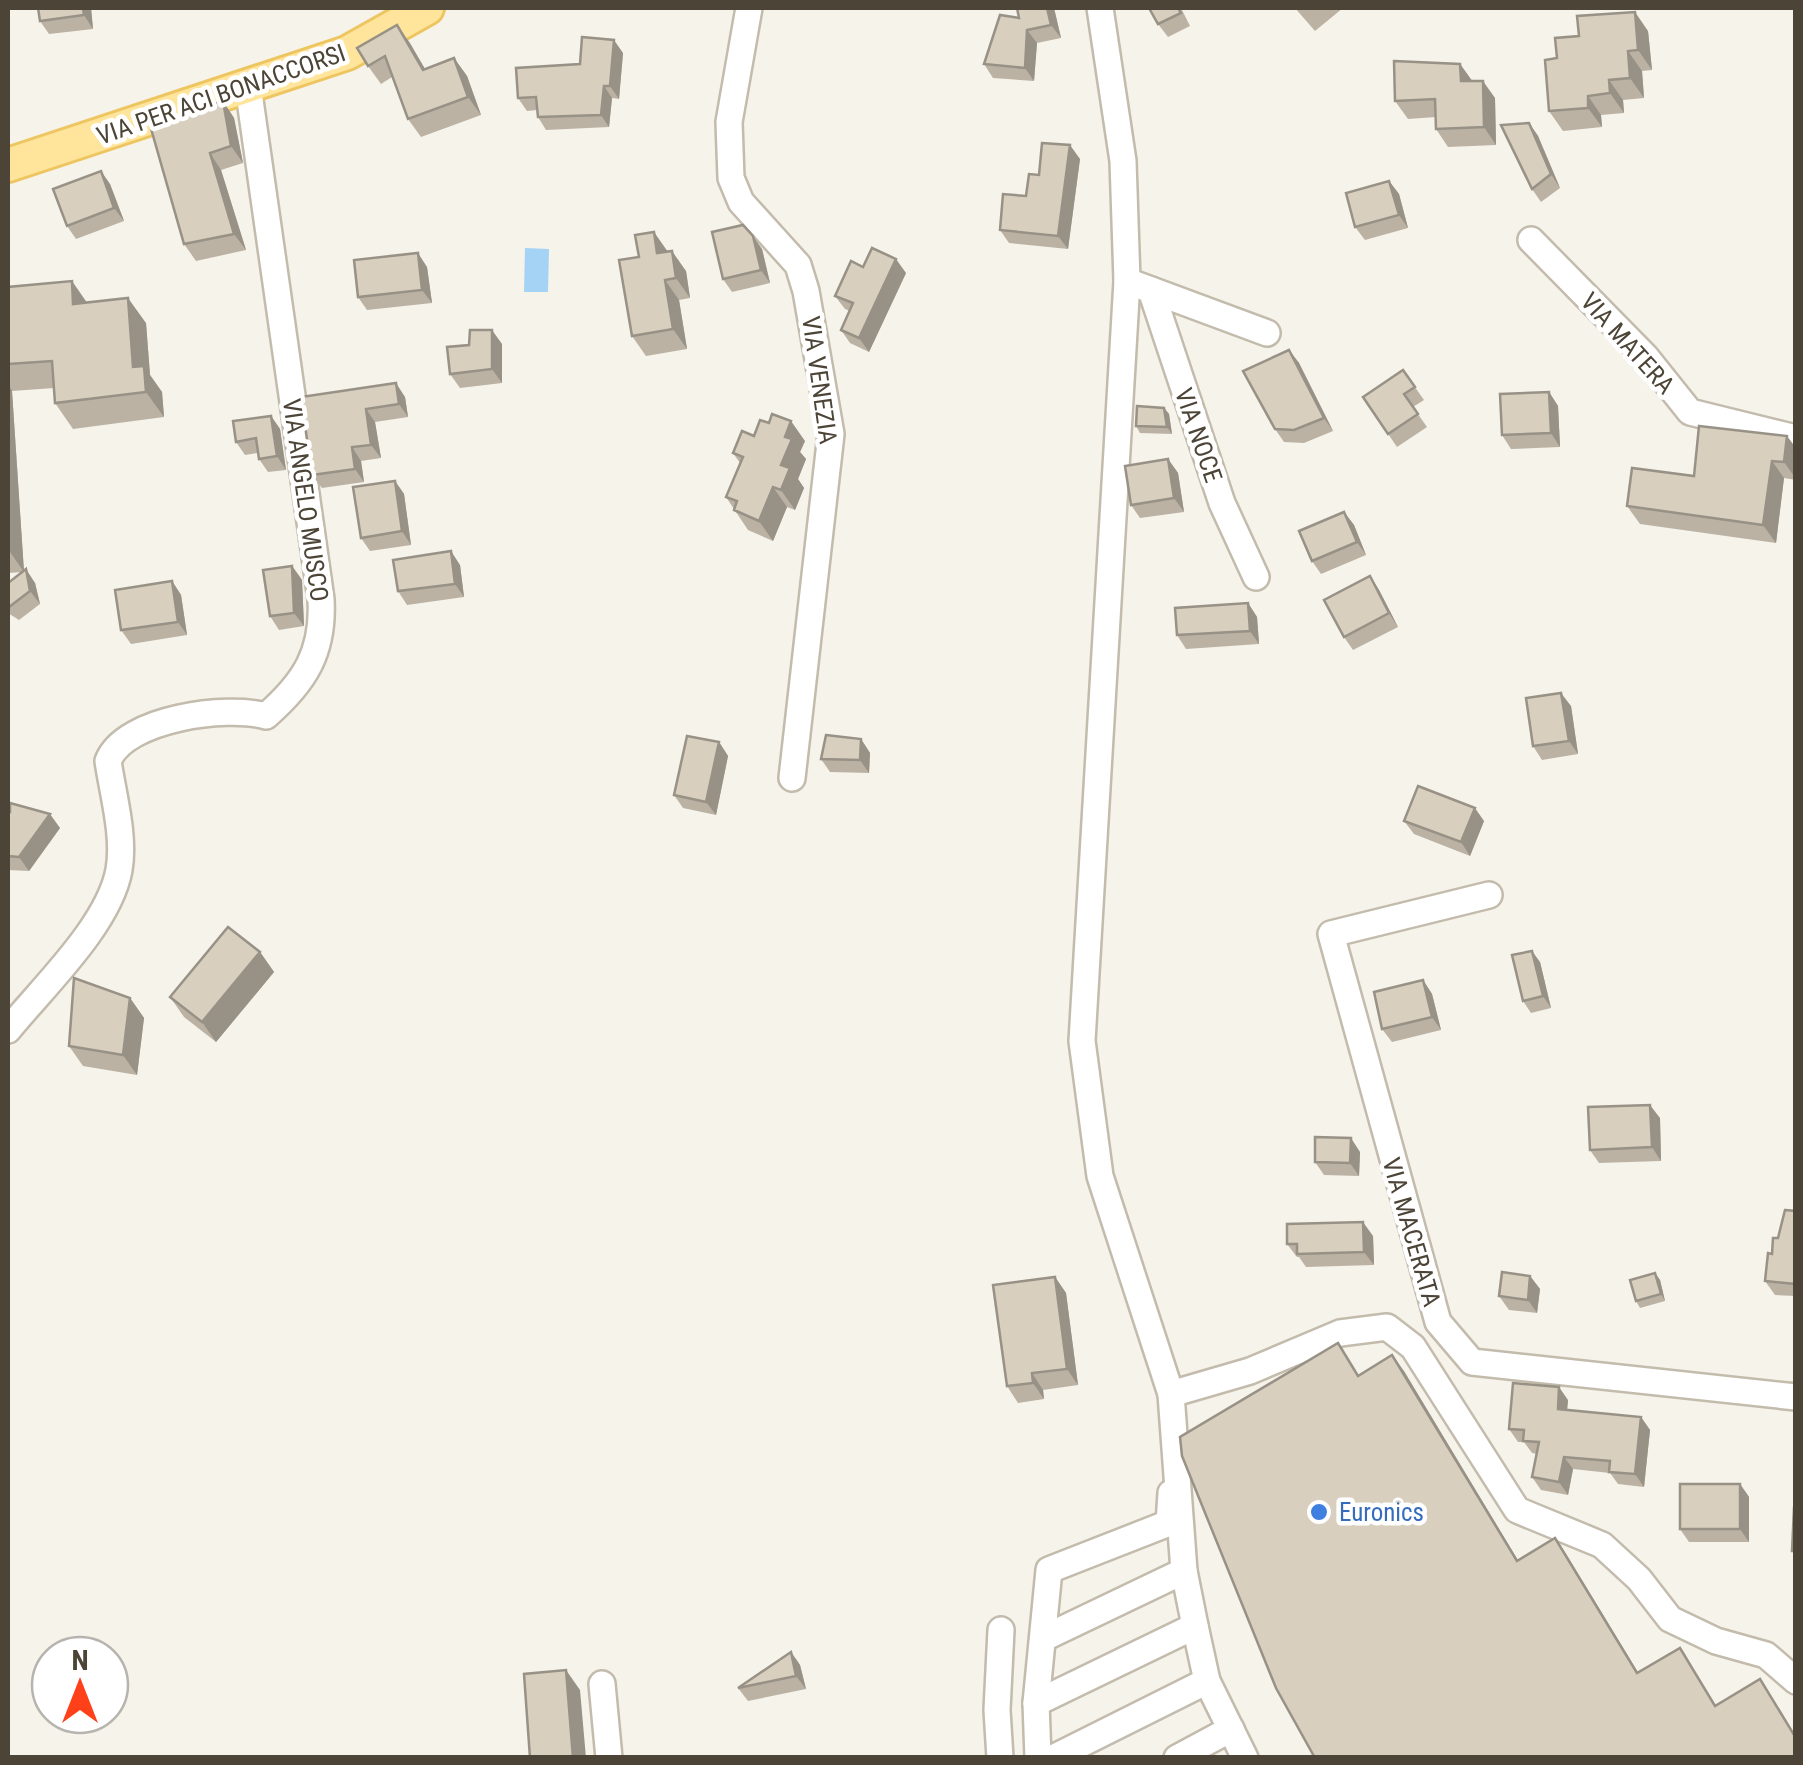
<svg xmlns="http://www.w3.org/2000/svg" width="1803" height="1765" font-family="'Roboto Condensed',sans-serif">
	<rect width="100%" height="100%" fill="#f6f3eb"/>
	<!-- water -->
	<polygon fill="#a4d3f6" points="525,248 549,249 548,292 524,292"/>
	<g fill="none" stroke-linecap="round" stroke-linejoin="round">
		<!-- minor casing -->
		<g stroke="#c3bbac" stroke-width="30">
			<g id="minor">
				<polyline points="749,8 729,122 731,178 741,202 798,265 806,291 831,434 792,778"/>
				<polyline points="1100,8 1123,161 1127,281 1267,333"/>
				<polyline points="1531,240 1646,357 1690,412 1796,438"/>
				<polyline points="1127,281 1082,1041 1100,1176 1171,1394 1184,1571 1195,1626 1207,1681 1245,1758"/>
				<polyline points="1151,290 1222,503 1256,577"/>
				<polyline points="1489,895 1331,934 1438,1322 1472,1362 1796,1397"/>
				<path d="M8,1030C43,987 109,925 119,870C125,836 113,795 108,761C125,718 227,705 266,716C305,682 324,652 321,599L248,86"/>
				<polyline points="1171,1394 1250,1371 1340,1333 1387,1327 1413,1347 1517,1510 1602,1545 1639,1579 1670,1619 1716,1641 1766,1655 1796,1681"/>
				<polyline points="1044,1638 1184,1571"/>
				<polyline points="602,1684 609,1758"/>
				<polyline points="1036,1703 1195,1626"/>
				<polyline points="1000,1758 997,1710 1001,1630"/>
				<polyline points="1038,1758 1036,1703 1049,1570 1169,1523 1171,1493"/>
				<polyline points="1053,1758 1207,1681"/>
				<polyline points="1177,1758 1231,1729"/>
			</g>
		</g>
		<!-- major casing -->
		<g stroke="#eec661" stroke-width="38">
			<polyline id="major" points="8,165 347,53 427,8"/>
		</g>
		<!-- minor -->
		<use href="#minor" stroke="#fff" stroke-width="25"/>
		<!-- major -->
		<use href="#major" stroke="#ffe59b" stroke-width="32"/>
	</g>
	<!-- wall -->
	<g fill="#bbb2a4">
		<polygon points="38,8 91,8 93,29 49,34 40,21"/>
		<polygon points="1017,8 1054,8 1061,38 1037,43 1034,81 993,78 984,64 1019,18"/>
		<polygon points="1181,8 1190,26 1168,37 1158,24"/>
		<polygon points="1295,8 1343,8 1315,31"/>
		<polygon points="397,25 425,69 454,58 467,76 481,115 421,137 408,119 392,77 381,84 368,66"/>
		<polygon points="1648,31 1652,70 1642,71 1644,98 1623,100 1624,113 1601,115 1602,127 1563,131 1549,111 1557,58"/>
		<polygon points="623,53 619,99 612,98 609,127 546,130 538,117 537,110 527,111 518,98 580,64"/>
		<polygon points="1460,64 1472,81 1495,98 1496,145 1448,147 1436,129 1436,117 1408,119 1395,101"/>
		<polygon points="223,101 234,118 243,163 221,170 246,250 196,261 184,244"/>
		<polygon points="1529,123 1538,136 1560,188 1541,202 1532,189"/>
		<polygon points="1080,159 1068,249 1009,243 1000,230 1026,196 1039,175"/>
		<polygon points="1389,181 1399,194 1408,228 1365,240 1355,227"/>
		<polygon points="110,184 124,221 76,239 67,226"/>
		<polygon points="762,249 770,283 732,292 723,279"/>
		<polygon points="667,252 686,271 690,298 679,300 687,349 646,356 632,336"/>
		<polygon points="427,267 432,303 367,310 358,297"/>
		<polygon points="906,273 869,352 850,343 841,330 850,311 845,309 835,296"/>
		<polygon points="8,287 86,302 146,323 150,375 162,392 164,417 73,429 55,403 54,388 12,391 24,571 35,583 40,604 19,620 8,613 8,583 22,572 8,573"/>
		<polygon points="502,344 502,383 460,388 450,374"/>
		<polygon points="1289,350 1299,363 1333,431 1304,443 1284,442 1275,429"/>
		<polygon points="1403,370 1424,400 1413,407 1427,427 1397,447 1363,397"/>
		<polygon points="1549,392 1558,406 1560,447 1511,449 1502,435"/>
		<polygon points="301,397 405,397 408,417 375,422 381,458 361,461 364,482 322,488 312,475"/>
		<polygon points="1164,408 1169,414 1172,434 1140,433 1136,426"/>
		<polygon points="271,416 280,429 286,470 268,472 259,459 258,453 245,455 236,442"/>
		<polygon points="754,436 805,441 800,452 806,459 798,479 804,488 795,510 787,507 773,541 748,530 726,497 740,463 733,453"/>
		<polygon points="1796,448 1796,480 1784,478 1776,543 1640,524 1627,506 1694,476"/>
		<polygon points="1168,459 1178,473 1184,512 1140,518 1131,505"/>
		<polygon points="395,481 404,494 411,545 370,551 361,538"/>
		<polygon points="1344,512 1354,525 1366,555 1321,574 1312,561"/>
		<polygon points="460,565 464,597 407,605 398,591"/>
		<polygon points="292,566 302,580 304,626 279,630 270,616"/>
		<polygon points="1370,576 1379,590 1398,627 1353,650 1344,637"/>
		<polygon points="172,581 181,595 187,635 131,644 121,630"/>
		<polygon points="1248,603 1257,617 1259,644 1186,649 1177,635"/>
		<polygon points="1571,706 1578,754 1542,760 1533,746"/>
		<polygon points="861,739 870,753 869,773 830,772 821,759"/>
		<polygon points="719,742 728,756 716,815 683,808 674,795"/>
		<polygon points="8,812 60,828 29,871 8,870"/>
		<polygon points="1404,821 1484,821 1470,856 1414,834"/>
		<polygon points="260,952 274,972 216,1042 184,1017 170,997"/>
		<polygon points="1540,962 1551,1008 1531,1013 1523,1001"/>
		<polygon points="1423,980 1432,994 1441,1030 1392,1042 1382,1029"/>
		<polygon points="130,998 144,1018 137,1075 83,1066 69,1046"/>
		<polygon points="1660,1118 1661,1161 1599,1163 1590,1150"/>
		<polygon points="1360,1152 1359,1176 1324,1175 1315,1162"/>
		<polygon points="1796,1211 1796,1296 1775,1295 1765,1281 1772,1254 1778,1238"/>
		<polygon points="1373,1236 1374,1265 1306,1267 1299,1257 1297,1257 1287,1244"/>
		<polygon points="1655,1273 1660,1280 1665,1301 1640,1308 1636,1301"/>
		<polygon points="1530,1276 1540,1289 1537,1313 1509,1310 1499,1296"/>
		<polygon points="1055,1277 1066,1293 1078,1385 1043,1390 1044,1399 1018,1403 1007,1386"/>
		<polygon points="1568,1400 1567,1410 1641,1417 1650,1430 1644,1487 1618,1484 1610,1473 1573,1469 1568,1495 1541,1490 1532,1477 1537,1454 1532,1453 1524,1442 1518,1442 1509,1429"/>
		<polygon points="1740,1484 1749,1497 1749,1542 1689,1542 1680,1529"/>
		<polygon points="791,1652 800,1665 806,1689 748,1701 738,1688"/>
	</g>
	<!-- shaded-wall -->
	<g fill="#989186">
		<polygon points="83,8 91,8 93,29 84,15"/>
		<polygon points="1047,8 1054,8 1061,38 1051,25"/>
		<polygon points="1635,12 1648,31 1652,70 1638,50"/>
		<polygon points="397,25 410,43 436,88 423,70"/>
		<polygon points="1027,30 1037,43 1034,81 1025,68"/>
		<polygon points="614,40 623,53 619,99 610,86"/>
		<polygon points="1628,51 1642,71 1644,98 1630,78"/>
		<polygon points="454,58 467,76 481,115 468,97"/>
		<polygon points="1460,64 1473,82 1461,81"/>
		<polygon points="1609,80 1623,100 1624,113 1610,93"/>
		<polygon points="1483,81 1495,98 1496,145 1484,127"/>
		<polygon points="604,86 612,98 609,127 601,115"/>
		<polygon points="1588,96 1601,115 1602,127 1588,108"/>
		<polygon points="223,101 234,118 243,163 231,146"/>
		<polygon points="1529,123 1538,136 1560,188 1551,174"/>
		<polygon points="1070,145 1080,159 1068,249 1058,236"/>
		<polygon points="210,153 221,170 246,250 234,234"/>
		<polygon points="101,171 110,184 124,221 114,208"/>
		<polygon points="1389,181 1399,194 1408,228 1399,215"/>
		<polygon points="654,232 668,252 657,253"/>
		<polygon points="753,236 762,249 770,283 761,270"/>
		<polygon points="672,251 686,271 690,298 676,278"/>
		<polygon points="418,253 427,267 432,303 422,290"/>
		<polygon points="896,259 906,273 869,352 859,338"/>
		<polygon points="665,280 679,300 687,349 673,329"/>
		<polygon points="72,281 90,307 73,304"/>
		<polygon points="128,298 146,323 150,375 162,392 164,417 146,392 133,367"/>
		<polygon points="492,330 502,344 502,383 492,369"/>
		<polygon points="1289,350 1299,363 1333,431 1324,418"/>
		<polygon points="396,383 405,397 408,417 399,404"/>
		<polygon points="8,384 12,391 24,572 8,549"/>
		<polygon points="1549,392 1558,406 1560,447 1551,433"/>
		<polygon points="1164,408 1169,414 1172,434 1167,427"/>
		<polygon points="366,409 375,422 381,458 371,445"/>
		<polygon points="271,416 280,429 286,470 277,456"/>
		<polygon points="791,421 805,441 800,452 806,459 798,479 804,488 795,510 781,490 781,465 785,437"/>
		<polygon points="1787,436 1796,448 1796,479 1784,462"/>
		<polygon points="352,447 361,461 364,482 355,469"/>
		<polygon points="1168,459 1178,473 1184,512 1174,498"/>
		<polygon points="1772,461 1784,478 1776,543 1763,525"/>
		<polygon points="395,481 404,494 411,545 402,531"/>
		<polygon points="773,487 787,507 773,541 759,521"/>
		<polygon points="1344,512 1354,525 1366,555 1357,542"/>
		<polygon points="451,551 460,565 464,597 455,584"/>
		<polygon points="292,566 302,580 304,626 294,613"/>
		<polygon points="26,569 35,583 40,604 30,591"/>
		<polygon points="1370,576 1379,590 1398,627 1389,613"/>
		<polygon points="172,581 181,595 187,635 178,622"/>
		<polygon points="1248,603 1257,617 1259,644 1250,631"/>
		<polygon points="1561,693 1571,706 1578,754 1569,741"/>
		<polygon points="861,739 870,753 869,773 860,760"/>
		<polygon points="719,742 728,756 716,815 706,802"/>
		<polygon points="1475,808 1484,821 1470,856 1461,842"/>
		<polygon points="50,814 60,828 29,871 19,857"/>
		<polygon points="1532,951 1540,962 1551,1008 1543,996"/>
		<polygon points="260,952 274,972 216,1042 202,1022"/>
		<polygon points="1423,980 1432,994 1441,1030 1432,1017"/>
		<polygon points="130,998 144,1018 137,1075 123,1055"/>
		<polygon points="1650,1105 1660,1118 1661,1161 1652,1147"/>
		<polygon points="1351,1138 1360,1152 1359,1176 1350,1163"/>
		<polygon points="1363,1222 1373,1236 1374,1265 1364,1252"/>
		<polygon points="1655,1273 1660,1280 1665,1301 1661,1294"/>
		<polygon points="1530,1276 1540,1289 1537,1313 1528,1300"/>
		<polygon points="1055,1277 1066,1293 1078,1385 1067,1369"/>
		<polygon points="1392,1355 1404,1371 1528,1577 1517,1561"/>
		<polygon points="1032,1373 1043,1390 1044,1399 1033,1383"/>
		<polygon points="1559,1387 1568,1400 1566,1422 1558,1409"/>
		<polygon points="1641,1417 1650,1430 1644,1487 1635,1474"/>
		<polygon points="1564,1457 1573,1469 1568,1495 1559,1482"/>
		<polygon points="1740,1484 1749,1497 1749,1542 1740,1529"/>
		<polygon points="1555,1538 1566,1554 1648,1689 1637,1673"/>
		<polygon points="791,1652 800,1665 806,1689 796,1676"/>
		<polygon points="566,1670 580,1690 586,1758 573,1758"/>
	</g>
	<!-- building -->
	<g fill="#d9cfbf" stroke="#989186" stroke-width="2.5">
		<polygon points="38,8 83,8 84,15 40,21"/>
		<polygon points="1017,8 1047,8 1051,25 1027,30 1025,68 984,64 1000,15 1019,18"/>
		<polygon points="1149,8 1178,8 1181,13 1158,24"/>
		<polygon points="1635,12 1638,50 1628,51 1630,78 1609,80 1610,93 1588,96 1588,108 1549,111 1545,60 1557,58 1555,38 1579,36 1577,16"/>
		<polygon points="397,25 423,70 454,58 468,97 408,119 385,56 368,66 357,48"/>
		<polygon points="582,37 614,40 610,86 604,86 601,115 538,117 536,97 518,98 516,68 580,64"/>
		<polygon points="1394,61 1460,64 1461,81 1483,81 1484,127 1436,129 1435,99 1395,101"/>
		<polygon points="223,101 231,146 210,153 234,234 184,244 150,125"/>
		<polygon points="1529,123 1551,174 1532,189 1501,125"/>
		<polygon points="1042,143 1070,145 1058,236 1000,230 1003,194 1026,196 1029,174 1039,175"/>
		<polygon points="101,171 114,208 67,226 53,189"/>
		<polygon points="1389,181 1399,215 1355,227 1346,193"/>
		<polygon points="743,225 753,236 761,270 723,279 712,232"/>
		<polygon points="654,232 657,253 672,251 676,278 665,280 673,329 632,336 619,260 639,257 635,235"/>
		<polygon points="872,248 896,259 859,338 841,330 853,303 835,296 851,261 863,267"/>
		<polygon points="418,253 422,290 358,297 354,260"/>
		<polygon points="72,281 73,304 128,298 133,367 144,366 146,392 55,403 52,361 8,364 8,287"/>
		<polygon points="470,330 492,330 492,369 450,374 447,347 469,345"/>
		<polygon points="1289,350 1324,418 1294,430 1275,429 1243,371"/>
		<polygon points="1403,370 1415,387 1404,394 1418,414 1388,434 1363,397"/>
		<polygon points="396,383 399,404 366,409 371,445 352,447 355,469 312,475 301,397"/>
		<polygon points="1549,392 1551,433 1502,435 1500,394"/>
		<polygon points="1137,406 1164,408 1167,427 1136,426"/>
		<polygon points="772,414 791,421 785,437 792,439 781,465 790,468 781,490 773,487 759,521 734,510 737,501 726,497 743,457 733,453 742,431 754,436 760,420 769,423"/>
		<polygon points="271,416 277,456 259,459 256,438 236,442 233,421"/>
		<polygon points="1699,426 1787,436 1784,462 1772,461 1763,525 1627,506 1632,468 1694,476"/>
		<polygon points="1168,459 1174,498 1131,505 1125,466"/>
		<polygon points="395,481 402,531 361,538 353,487"/>
		<polygon points="1344,512 1357,542 1312,561 1299,531"/>
		<polygon points="451,551 455,584 398,591 393,560"/>
		<polygon points="292,566 294,613 270,616 263,570"/>
		<polygon points="26,569 30,591 9,607 8,606 8,583"/>
		<polygon points="1370,576 1389,613 1344,637 1324,600"/>
		<polygon points="172,581 178,622 121,630 115,590"/>
		<polygon points="1248,603 1250,631 1177,635 1175,608"/>
		<polygon points="1561,693 1569,741 1533,746 1526,698"/>
		<polygon points="826,735 861,739 860,760 821,759"/>
		<polygon points="687,736 719,742 706,802 674,795"/>
		<polygon points="1418,786 1475,808 1461,842 1404,821"/>
		<polygon points="10,803 50,814 19,857 8,856 8,812 10,812"/>
		<polygon points="228,927 260,952 202,1022 170,997"/>
		<polygon points="1532,951 1543,996 1523,1001 1512,955"/>
		<polygon points="74,978 130,998 123,1055 69,1046"/>
		<polygon points="1423,980 1432,1017 1382,1029 1374,992"/>
		<polygon points="1650,1105 1652,1147 1590,1150 1588,1107"/>
		<polygon points="1315,1137 1351,1138 1350,1163 1315,1162"/>
		<polygon points="1785,1210 1796,1211 1796,1284 1765,1281 1768,1253 1772,1254 1773,1238 1778,1238"/>
		<polygon points="1363,1222 1364,1252 1297,1254 1297,1244 1287,1244 1287,1224"/>
		<polygon points="1502,1272 1530,1276 1528,1300 1499,1296"/>
		<polygon points="1655,1273 1661,1294 1636,1301 1630,1280"/>
		<polygon points="1055,1277 1067,1369 1032,1373 1033,1383 1007,1386 993,1285"/>
		<polygon points="1338,1343 1358,1376 1392,1355 1517,1561 1555,1538 1637,1673 1680,1648 1715,1706 1760,1679 1796,1738 1796,1758 1315,1758 1276,1688 1182,1456 1180,1437"/>
		<polygon points="1513,1383 1559,1387 1558,1409 1641,1417 1635,1474 1609,1472 1610,1461 1564,1457 1559,1482 1532,1477 1539,1442 1523,1441 1524,1430 1509,1429"/>
		<rect x="1680" y="1484" width="60" height="45"/>
		<polygon points="1794,1508 1796,1509 1796,1551 1792,1551"/>
		<polygon points="791,1652 796,1676 738,1688"/>
		<polygon points="566,1670 573,1758 530,1758 524,1674"/>
	</g>
	<!-- markers -->
	<circle fill="#3f7fe0" stroke="#fff" stroke-width="4" cx="1319" cy="1512" r="10"/>
	<g text-anchor="middle" stroke-width="9" stroke-linejoin="round" paint-order="stroke">
		<!-- street labels -->
		<g font-size="25" fill="#4c4437" stroke="#fff">
			<text transform="translate(221 94) rotate(-19)" y="9">VIA PER ACI BONACCORSI</text>
			<text transform="translate(1628 343) rotate(48)" y="9">VIA MATERA</text>
			<text transform="translate(820 380) rotate(82)" y="9">VIA VENEZIA</text>
			<text transform="translate(1199 435) rotate(71)" y="9">VIA NOCE</text>
			<text transform="translate(306 500) rotate(82)" y="9">VIA ANGELO MUSCO</text>
			<text transform="translate(1412 1232) rotate(74)" y="9">VIA MACERATA</text>
		</g>
		<!-- shop labels -->
		<g font-size="25" fill="#366cbe" stroke="#fff" text-anchor="start">
			<text x="1339" y="1521">Euronics</text>
		</g>
	</g>
	<!-- border -->
	<rect width="1803" height="1765" fill="none" stroke="#4c4437" stroke-width="20"/>
	<!-- north arrow -->
	<g transform="translate(80 1685)"><circle r="48" fill="#ffffff" stroke="#b7b4af" stroke-width="2.5"/>
	<path d="M0-8L18 38L0 25L-18 38Z" fill="#ff4019"/>
	<text y="-15" font-size="28" font-weight="bold" text-anchor="middle" fill="#4c4437">N</text>
	</g>
</svg>
